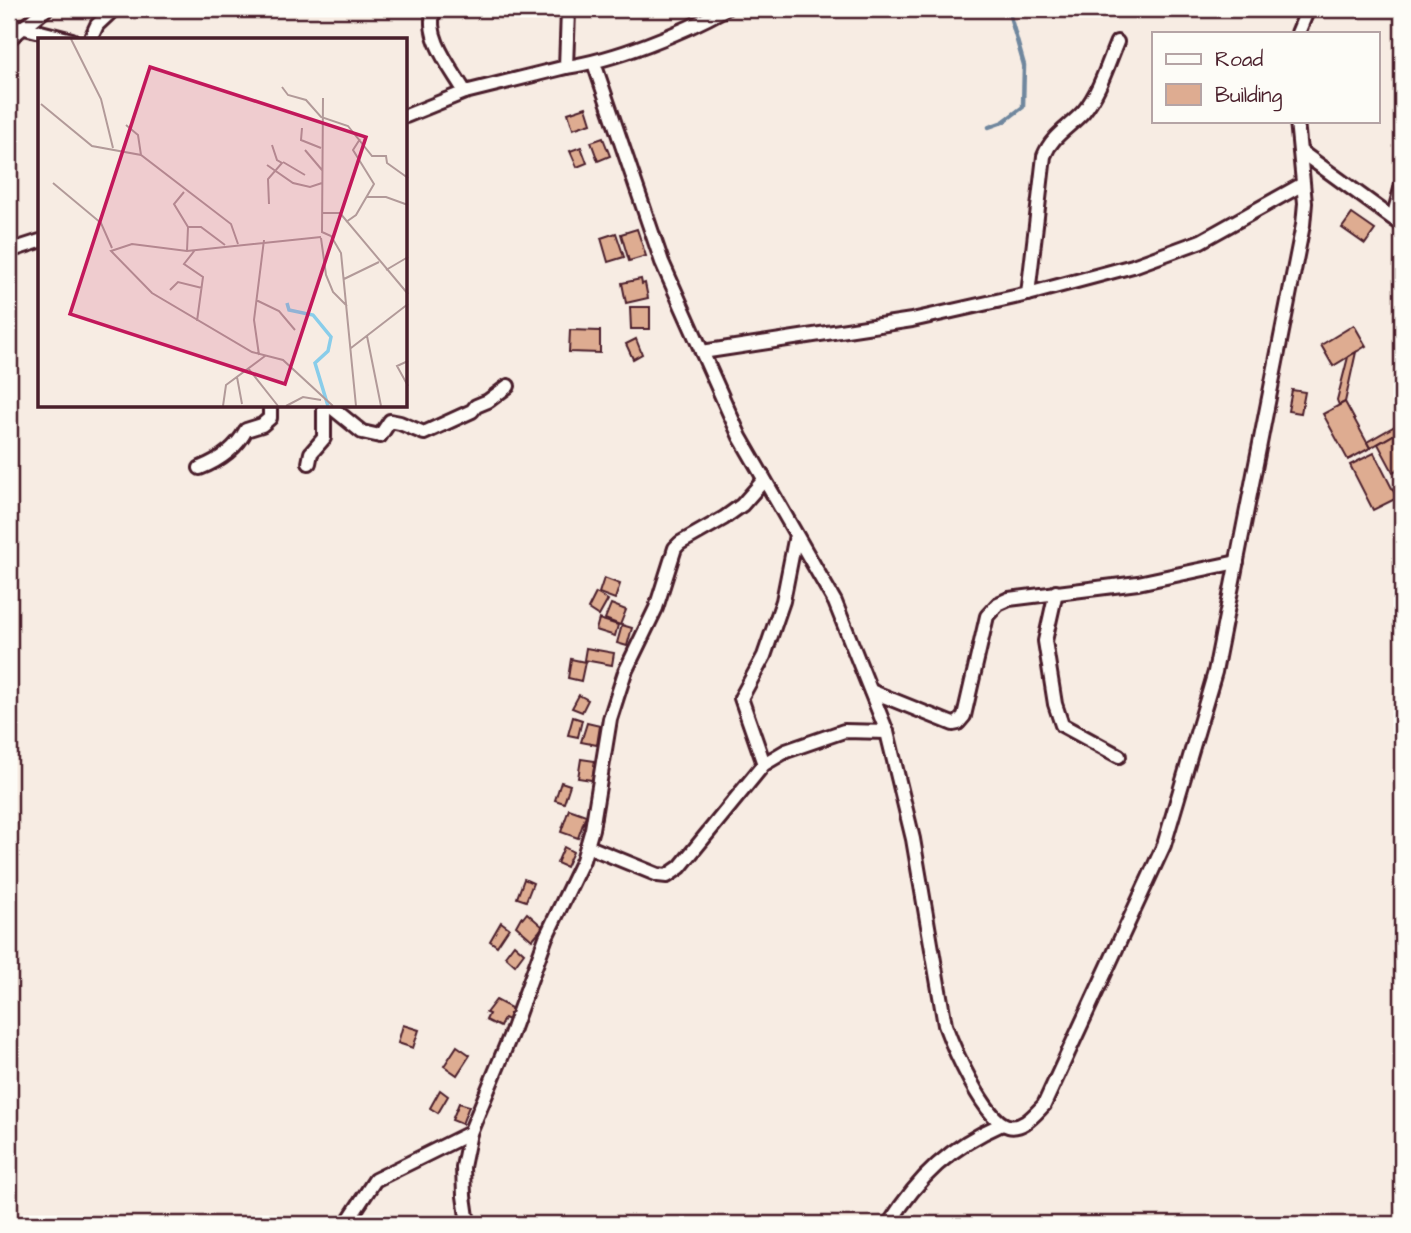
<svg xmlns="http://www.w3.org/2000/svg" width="1411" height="1233" font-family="'Architects Daughter',sans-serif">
	<rect width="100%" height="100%" fill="#f7ece3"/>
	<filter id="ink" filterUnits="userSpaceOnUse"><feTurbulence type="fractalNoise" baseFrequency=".0143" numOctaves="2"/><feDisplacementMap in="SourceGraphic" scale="14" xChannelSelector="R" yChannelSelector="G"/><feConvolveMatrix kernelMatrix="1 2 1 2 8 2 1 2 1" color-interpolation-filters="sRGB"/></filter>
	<g filter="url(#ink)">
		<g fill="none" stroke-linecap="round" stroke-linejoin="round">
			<!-- stream -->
			<polyline stroke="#70879e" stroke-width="4.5" points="989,127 1003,122 1023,107 1024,65 1008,9"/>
		</g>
		<!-- building -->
		<g fill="#deac91" stroke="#4a1f2b" stroke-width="2">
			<polygon points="586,107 591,123 573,129 568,113"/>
			<polygon points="603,138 610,156 598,161 591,142"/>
			<polygon points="581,147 587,163 577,167 570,151"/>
			<polygon points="1352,214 1375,230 1365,244 1342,228"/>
			<polygon points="637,229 646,256 629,261 621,234"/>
			<polygon points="616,233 624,257 608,262 601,238"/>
			<polygon points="641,279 642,284 645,283 648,298 626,303 622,283"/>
			<polygon points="630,307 650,307 650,329 631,329"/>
			<polygon points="1354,325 1366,346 1333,366 1321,345"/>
			<polygon points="570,330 600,331 600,353 569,352"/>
			<polygon points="636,339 642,354 633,359 626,344"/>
			<polygon points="1356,352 1345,402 1339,405 1337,400 1348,357"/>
			<polygon points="1292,390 1305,392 1301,413 1288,411"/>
			<polygon points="1345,402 1370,448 1348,460 1323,414"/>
			<polygon points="1402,422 1402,430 1370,448 1367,442"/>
			<polygon points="1402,430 1402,467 1393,472 1378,444"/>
			<polygon points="1374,453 1397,498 1373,510 1350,465"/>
			<polygon points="604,578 620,584 615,599 599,593"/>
			<polygon points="596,593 608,600 599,616 588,609"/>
			<polygon points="611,604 626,610 620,625 605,619"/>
			<polygon points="599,619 618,625 615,636 596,630"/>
			<polygon points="622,625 632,628 627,646 617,643"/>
			<polygon points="586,648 614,653 612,665 584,660"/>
			<polygon points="571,659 585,662 581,681 568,678"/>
			<polygon points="579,695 588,700 582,712 572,708"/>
			<polygon points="573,717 582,720 578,737 568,735"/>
			<polygon points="587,723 600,726 597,745 581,742"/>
			<polygon points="581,759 595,761 592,780 578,778"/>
			<polygon points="561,782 570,785 564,803 555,800"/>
			<polygon points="569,809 586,815 578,838 561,832"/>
			<polygon points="564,847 573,852 566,867 557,863"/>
			<polygon points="524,879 533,883 526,901 517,898"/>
			<polygon points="527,913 543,927 532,940 516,926 521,917 523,918"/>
			<polygon points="501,922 509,928 497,946 490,941"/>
			<polygon points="514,944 524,953 515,965 505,956"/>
			<polygon points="496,1000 513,1009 508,1020 504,1018 500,1027 486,1020 489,1014 486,1013"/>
			<polygon points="403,1025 419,1030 413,1048 398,1043"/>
			<polygon points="457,1046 470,1055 457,1075 444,1066"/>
			<polygon points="440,1090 448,1096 438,1113 430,1108"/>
			<polygon points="459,1103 469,1106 462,1124 452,1120"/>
		</g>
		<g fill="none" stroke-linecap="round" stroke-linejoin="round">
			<!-- minor casing -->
			<g stroke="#4a1f2b" stroke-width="18">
				<g id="minor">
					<path d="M434,9C424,37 452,69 465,92"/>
					<polyline points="21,27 72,40"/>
					<polyline points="1298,33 1308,9"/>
					<polyline points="9,39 46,9"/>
					<polyline points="90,40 97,25 114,9"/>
					<path d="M594,63L662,262L740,437L835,602L887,732L913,839L945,1025C953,1047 985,1121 1008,1126C1023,1130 1035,1114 1044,1105L1164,845L1215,672L1303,225L1305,203L1297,121"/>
					<path d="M566,67C615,60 682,33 725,9"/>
					<polyline points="406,116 465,92 566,67 568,11 570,9"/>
					<polyline points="1300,151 1402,225"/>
					<polyline points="1393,218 1402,185"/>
					<polyline points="9,251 40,241"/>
					<path d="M1028,294L1044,156C1052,135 1070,127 1084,111C1100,91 1107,66 1117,42"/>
					<polyline points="702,352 912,320 1028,294 1133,266 1201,241 1303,184"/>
					<polyline points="330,406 362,432 380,436 390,421 400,423 424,433 472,411 476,406 488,401 508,386"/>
					<polyline points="309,463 311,453 324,438 324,406"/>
					<path d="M200,468C220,460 236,449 246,430L262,425L270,418V406"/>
					<polyline points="1056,592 1045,641 1055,704 1062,725 1119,756"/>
					<polyline points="871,691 953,724 958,723 964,716 987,616 998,604 1009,599 1138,583 1237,562"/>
					<polyline points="764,764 741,698 764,656 783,601 796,535"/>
					<polyline points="587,846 658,875 667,876 680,867 764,764 786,751 844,731 887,732"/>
					<polyline points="346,1224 375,1180 470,1133"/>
					<polyline points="468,1224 464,1196 463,1167 470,1133 511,1034 546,937 583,860 592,829 610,719 625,672 656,608 675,548 680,543 724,518 742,505 764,480"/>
					<path d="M889,1224C919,1176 950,1147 1002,1124"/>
				</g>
			</g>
			<!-- minor -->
			<use href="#minor" stroke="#fdfcf7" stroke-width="12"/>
		</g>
	</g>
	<!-- overview -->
	<g transform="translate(38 38)">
		<rect width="369" height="369" fill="#f7ece3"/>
		<path fill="none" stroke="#89cdea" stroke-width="3.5" d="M249,265L251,272L275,277L293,299L290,313L277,325L290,368"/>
		<path fill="none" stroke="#b29a99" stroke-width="2" d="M33,1L63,61L75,110M244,49L250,57L268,62L283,79L310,88L334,118H348L349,125L370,140M285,60L284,194L293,198L303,215L318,368M3,66L54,108L103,117L193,186L200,206M88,87L100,97L103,117M264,90L263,102L283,110M267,112L284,132M245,124L267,137M229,127L255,145L272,149L284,145M15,145L63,185L74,210M146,154L136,166L150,189L149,213M329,159H348L370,167M231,166L230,141L244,125L239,122L234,107M285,175H302L370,256M308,184L318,177L336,146L315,112L322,101M150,189H163L187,207M283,199L149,213L94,206L73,213L114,255L214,314L245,322L295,368M283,200L288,237L295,254L309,268M157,212L146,226L165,239L159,283M348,232L370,219M306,241L341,224M132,252L140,244L164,250M218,262L241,273L257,292M329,298L343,368M313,310L370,266M221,317L216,282L226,202M370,323L359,328L370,348M210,330L240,368M199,339L204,366M185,368L188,347L227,318M248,368L265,359L283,362"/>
		<path fill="#c2185b" fill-opacity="0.15" stroke="#c2185b" stroke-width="3.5" d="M112,29L328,99L247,346L32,276Z"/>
		<rect width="369" height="369" fill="none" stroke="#4a1f2b" stroke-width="3.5"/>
	</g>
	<!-- margin -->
	<rect width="1411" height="1233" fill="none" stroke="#fdfcf7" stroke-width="35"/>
	<rect x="18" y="18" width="1376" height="1198" fill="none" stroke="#4a1f2b" stroke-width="2.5" filter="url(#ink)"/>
	<!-- legend -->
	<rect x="1152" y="32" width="228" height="91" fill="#fdfcf7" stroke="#b5a4a5" stroke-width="2"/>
	<rect x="1166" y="54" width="35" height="10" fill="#fdfcf7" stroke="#b5a4a5" stroke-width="2"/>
	<text x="1215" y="66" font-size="21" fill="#4a1f2b">Road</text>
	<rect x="1166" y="84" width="35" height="21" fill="#deac91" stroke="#b5a4a5" stroke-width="2"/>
	<text x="1215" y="102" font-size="21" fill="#4a1f2b">Building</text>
</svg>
